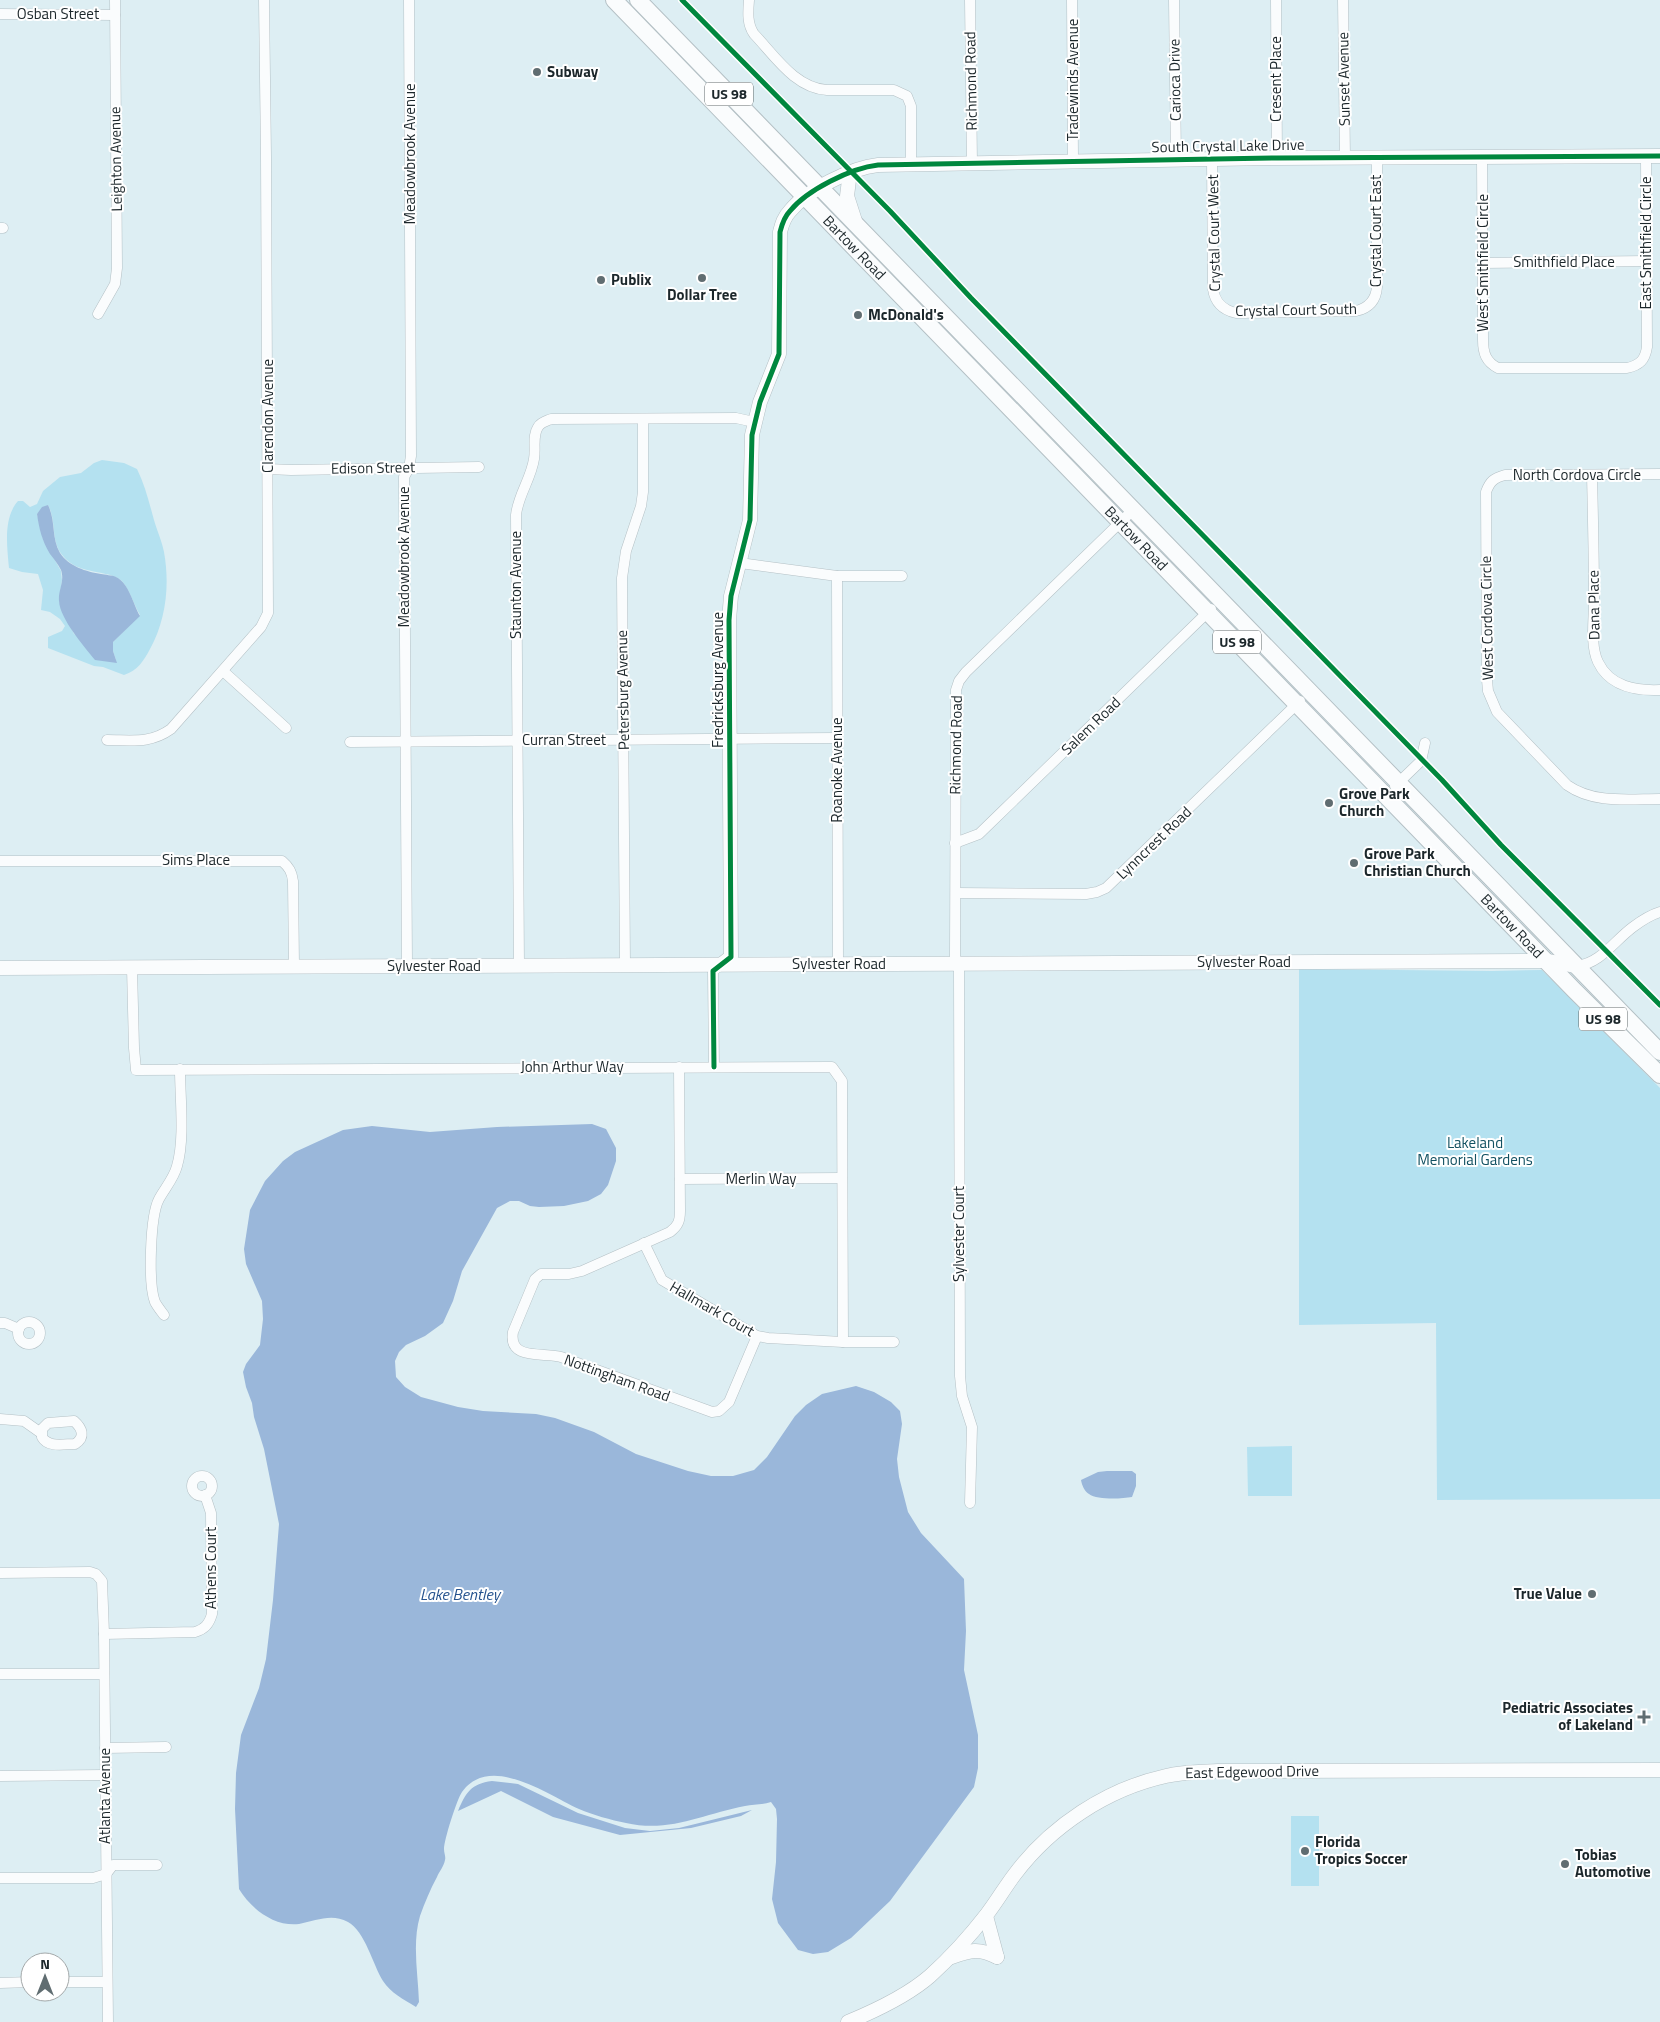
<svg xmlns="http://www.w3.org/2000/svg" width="1660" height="2022" font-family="'Titillium Web',sans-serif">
	<rect width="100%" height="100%" fill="#ddeef3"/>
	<!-- green -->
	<g fill="#b4e1f0" fill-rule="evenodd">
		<path d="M102,460L124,463L137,469C145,485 149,502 154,520C157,531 162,541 164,552C170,585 166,620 150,649C143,662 138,670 124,675L103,667L94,666L48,648V637L62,631L65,626L60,619L50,612L41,610L43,590L38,574L22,572L9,568C7,546 3,518 18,501H23L30,507L37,504L43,491L60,477L81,473L94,463ZM48,505C57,521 50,541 63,556C79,576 109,569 122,581C130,590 134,605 140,615L113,642V651L116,660L74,634L59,601L62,580L61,571L43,539L37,514Z"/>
		<polygon points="1299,969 1492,971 1542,970 1660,1088 1660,1499 1437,1500 1436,1323 1299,1325"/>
		<polygon points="1292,1446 1292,1496 1248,1496 1247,1447"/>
		<rect x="1291" y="1816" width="28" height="70"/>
	</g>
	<!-- water -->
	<g fill="#9ab7da">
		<path d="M48,505C56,521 51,537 60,553C68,566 87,572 101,574C105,575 112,575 116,577C129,583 133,604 140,616L113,642V651L117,663L95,660C84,646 60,619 59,601C58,590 65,581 61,570C58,564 54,559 50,554C42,541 39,528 37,514L42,507Z"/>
		<path d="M592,1124L606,1129L616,1148V1161L608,1185L601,1194L588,1201L564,1206L539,1207L530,1206L519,1201H510L497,1208L462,1271L453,1301L443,1323L425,1336L406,1345L399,1352L395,1361L396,1377L405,1387L421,1397L458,1407L483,1411L536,1414L555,1418L594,1432L636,1454L688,1471L711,1476H733L754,1470L767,1457L795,1416L806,1405L822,1394L856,1386L874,1392L891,1402L900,1411L902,1424L897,1459L899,1477L908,1512L921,1533L964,1579L966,1631L964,1670L978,1735V1768L974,1787L890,1901L851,1938L828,1952L813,1954L798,1950L778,1923L772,1899L776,1862L777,1819L776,1809L771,1802C762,1805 753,1804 745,1806C703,1814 670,1833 626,1823C611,1820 593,1815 579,1809C548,1795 490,1753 462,1792C457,1799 444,1840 444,1849C444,1853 446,1857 445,1860C444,1866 439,1872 437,1877C430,1890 425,1902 420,1916C412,1943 418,1974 419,2002L416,2007C403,1999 391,1993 383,1981C373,1965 365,1931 348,1922C331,1913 316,1921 299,1924C275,1927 251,1909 239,1889L235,1809L236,1773L241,1735L259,1688L266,1659L273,1600L279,1524L264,1449L254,1417L252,1403L246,1387L243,1372L246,1364L260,1345L263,1319L262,1301L246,1264L244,1249L250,1210L265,1181L283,1161L295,1152L343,1130L372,1126L430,1132L497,1127Z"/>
		<path d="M1107,1471H1132L1136,1474V1486L1132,1497C1121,1499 1097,1500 1089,1494C1084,1491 1082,1485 1081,1480L1098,1472Z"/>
		<path d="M492,1781L518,1784L578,1813L625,1828L650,1831L679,1828L752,1810L741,1816L691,1828L620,1835L553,1817L501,1791L458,1811C466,1792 471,1784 492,1781Z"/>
	</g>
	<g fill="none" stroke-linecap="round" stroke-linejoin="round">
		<!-- street casing -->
		<g stroke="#b4c0c5" stroke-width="11">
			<g id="street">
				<path d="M749,0C748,12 747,24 754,34C775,56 795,88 827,90H894L907,96L911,106V164"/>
				<polyline points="970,0 972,163"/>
				<polyline points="1072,0 1073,160"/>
				<polyline points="1174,0 1176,159"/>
				<polyline points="1276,0 1277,158"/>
				<polyline points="1343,0 1345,158"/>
				<polyline points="0,14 115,15"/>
				<path d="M1482,158L1483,340C1483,353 1486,362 1498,368H1627C1640,365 1645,360 1647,347L1646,156"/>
				<path d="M1212,159L1213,289C1215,303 1223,310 1236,313L1356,311C1369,308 1376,300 1377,287V158"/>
				<polyline points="0,228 3,228"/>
				<polyline points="1483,263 1646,261"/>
				<polyline points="98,314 115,284 117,268 115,0"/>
				<polyline points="268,469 291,470 479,467"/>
				<path d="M1660,474L1505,475C1494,478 1490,481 1486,492L1487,680L1488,691L1497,712L1567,785C1594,804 1628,799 1660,799"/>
				<path d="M1592,475C1593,517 1594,559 1594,602C1594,620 1590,645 1598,662C1610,687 1636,691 1660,690"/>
				<polyline points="740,563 837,576 902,576"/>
				<polyline points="837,576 838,964"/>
				<polyline points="223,671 286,728"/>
				<path d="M107,740C132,740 150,744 171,729L261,627L268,613L266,156L264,0"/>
				<polyline points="350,742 837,738"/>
				<polyline points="1395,786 1421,761 1425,743"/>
				<polyline points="955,843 979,834 1211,609"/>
				<path d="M0,861H282C289,867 292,872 293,881L294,966"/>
				<polyline points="956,893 1086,894 1097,892 1106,888 1300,701"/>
				<polyline points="625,965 622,578 626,551 641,506 643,492 643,419"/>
				<polyline points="407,966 404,477 409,468 411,456 409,0"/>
				<path d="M519,966L516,515C518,495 531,479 534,459C536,448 532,436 538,427C541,422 546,421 551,419L736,418L754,422"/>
				<path d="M1577,966C1601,963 1614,941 1633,927C1641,921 1650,915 1660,912"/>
				<polyline points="132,968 134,1048 136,1070 832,1067 842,1081 843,1342"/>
				<path d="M679,1067L680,1211C680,1221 678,1226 670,1232L582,1271L569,1274H541L535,1279L513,1332C508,1361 544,1352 561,1357L712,1412L719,1411L729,1402L757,1336"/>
				<polyline points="714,1067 713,971 722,964"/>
				<polyline points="680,1179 842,1178"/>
				<polyline points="644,1243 662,1280 757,1336 768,1338 843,1342 894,1342"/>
				<path d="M164,1315C161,1311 157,1306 155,1302C148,1284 150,1216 159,1199C165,1188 174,1178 177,1166C185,1139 180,1098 180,1069"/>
				<circle cx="29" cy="1333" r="11"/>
				<polyline points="0,1323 5,1323 19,1329"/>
				<polyline points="0,1419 24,1421 41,1433"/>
				<path d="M74,1421C82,1428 86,1437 75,1444C64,1444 48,1448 42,1437V1429L48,1423Z"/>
				<circle cx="202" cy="1486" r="10"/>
				<polyline points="970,1503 972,1427 962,1396 960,1376 959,971 955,956 956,690 959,681 966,672 1133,510"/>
				<polyline points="0,1573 90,1572 96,1574 102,1581 104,1634 108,2022"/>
				<path d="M104,1634L195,1632C205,1629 209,1624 212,1614L211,1513L205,1495"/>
				<polyline points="0,1674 104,1674"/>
				<polyline points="105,1748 166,1747"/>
				<polyline points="0,1776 105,1775"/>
				<polyline points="0,1878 93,1878 106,1874 113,1865 157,1865"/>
				<polyline points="60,1982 106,1982"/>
				<polyline points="0,1983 30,1982"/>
			</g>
		</g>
		<!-- secondary casing -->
		<g stroke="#b4c0c5" stroke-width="15">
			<g id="secondary">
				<polyline points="850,172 847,196 856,224"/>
				<path d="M722,964L731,957L729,620L731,596L750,520L752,435L760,402L779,354L780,232C782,224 784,217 790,211C807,190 851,168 878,165L1277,158L1660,156"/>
				<polyline points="0,968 1547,961 1577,966"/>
				<polyline points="986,1916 997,1957"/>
				<path d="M949,1958C969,1951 977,1947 997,1957"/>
				<path d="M848,2022C877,2010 907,1996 930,1976C951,1957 970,1936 987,1914C997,1901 1005,1887 1015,1874C1051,1826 1107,1789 1166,1776C1183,1772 1201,1772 1218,1771L1660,1770"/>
			</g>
		</g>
		<!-- primary casing -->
		<g stroke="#b4c0c5" stroke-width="18">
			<g id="primary">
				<path id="s1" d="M614,0L1574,990L1660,1075"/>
				<polyline points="638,0 1660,1052"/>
			</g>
		</g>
		<!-- street -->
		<use href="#street" stroke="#fafcfd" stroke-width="10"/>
		<!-- secondary -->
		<use href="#secondary" stroke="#fafcfd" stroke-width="14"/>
		<!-- primary -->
		<use href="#primary" stroke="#fafcfd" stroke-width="16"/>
		<!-- rail -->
		<polyline stroke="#c6cacc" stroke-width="2.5" points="682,0 890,211 971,298 1442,780 1501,845 1660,1005"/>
		<!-- cycleway casing -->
		<g stroke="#fff" stroke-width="8">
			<g id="cycleway">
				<polyline points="682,0 890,211 971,298 1442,780 1501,845 1660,1005"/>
				<path d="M714,1067L713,971L731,957L729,620L731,596L750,520L752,435L760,402L779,354L780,232C782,224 784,217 790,211C807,190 851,168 878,165L1277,158L1660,156"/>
			</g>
		</g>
		<!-- cycleway -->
		<use href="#cycleway" stroke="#00873e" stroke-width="5"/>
	</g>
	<!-- markers -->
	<g fill="#606d71" stroke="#fff" stroke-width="2">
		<circle cx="537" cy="72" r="5"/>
		<circle cx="702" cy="278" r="5"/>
		<circle cx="601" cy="280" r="5"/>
		<circle cx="858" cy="315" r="5"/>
		<circle cx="1329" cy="803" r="5"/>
		<circle cx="1354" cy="863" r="5"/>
		<circle cx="1592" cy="1594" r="5"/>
		<path d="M1641.5 1709.5h5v5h5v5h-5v5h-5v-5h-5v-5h5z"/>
		<circle cx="1305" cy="1851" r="5"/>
		<circle cx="1565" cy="1864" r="5"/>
	</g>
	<g text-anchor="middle" stroke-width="4" stroke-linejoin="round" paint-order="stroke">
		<!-- shield labels -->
		<g fill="#fff" stroke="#60686b" stroke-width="1">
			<rect x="705" y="82.5" width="48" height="23" rx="4"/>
			<rect x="1213" y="630.5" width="48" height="23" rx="4"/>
			<rect x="1579" y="1007.5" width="48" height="23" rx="4"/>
		</g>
		<g font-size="14" font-weight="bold" fill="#1c272b">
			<text x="729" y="99">US 98</text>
			<text x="1237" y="647">US 98</text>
			<text x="1603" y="1024">US 98</text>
		</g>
		<!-- street labels -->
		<g font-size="15" fill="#1c272b" stroke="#fff">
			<text x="58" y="19">Osban Street</text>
			<text transform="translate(1276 79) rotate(-90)" y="5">Cresent Place</text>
			<text transform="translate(1344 79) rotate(-91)" y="5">Sunset Avenue</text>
			<text transform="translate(1073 80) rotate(-90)" y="5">Tradewinds Avenue</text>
			<text transform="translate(1175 80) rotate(-91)" y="5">Carioca Drive</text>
			<text transform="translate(971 81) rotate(-91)" y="5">Richmond Road</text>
			<text transform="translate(1228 146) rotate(-1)" y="5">South Crystal Lake Drive</text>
			<text transform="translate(410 154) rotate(-90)" y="5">Meadowbrook Avenue</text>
			<text transform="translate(116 159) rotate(-91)" y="5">Leighton Avenue</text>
			<text transform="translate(1376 231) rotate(-90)" y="5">Crystal Court East</text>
			<text transform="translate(1214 233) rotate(-91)" y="5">Crystal Court West</text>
			<text transform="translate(1646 243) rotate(-90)" y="5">East Smithfield Circle</text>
			<text dy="5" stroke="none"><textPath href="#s1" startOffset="345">Bartow Road</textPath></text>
			<text x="1564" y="267">Smithfield Place</text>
			<text transform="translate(1483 263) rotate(-90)" y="5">West Smithfield Circle</text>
			<text transform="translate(1296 310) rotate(-1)" y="5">Crystal Court South</text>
			<text transform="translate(268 416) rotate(-90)" y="5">Clarendon Avenue</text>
			<text transform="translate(373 468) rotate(-1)" y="5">Edison Street</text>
			<text x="1577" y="480">North Cordova Circle</text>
			<text dy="5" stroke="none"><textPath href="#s1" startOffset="750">Bartow Road</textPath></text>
			<text transform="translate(404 557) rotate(-90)" y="5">Meadowbrook Avenue</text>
			<text transform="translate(516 585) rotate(-90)" y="5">Staunton Avenue</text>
			<text transform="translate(1594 605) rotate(-91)" y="5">Dana Place</text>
			<text transform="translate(1487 618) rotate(-91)" y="5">West Cordova Circle</text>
			<text transform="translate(718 680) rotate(-90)" y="5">Fredricksburg Avenue</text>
			<text transform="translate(623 690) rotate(-91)" y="5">Petersburg Avenue</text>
			<text transform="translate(1091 726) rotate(-44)" y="5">Salem Road</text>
			<text x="564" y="745">Curran Street</text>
			<text transform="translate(956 745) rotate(-89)" y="5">Richmond Road</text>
			<text transform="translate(837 770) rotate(-90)" y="5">Roanoke Avenue</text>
			<text transform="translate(1154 843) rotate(-44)" y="5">Lynncrest Road</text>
			<text x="196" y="865">Sims Place</text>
			<text dy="5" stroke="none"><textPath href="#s1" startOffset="1290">Bartow Road</textPath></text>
			<text x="1244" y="967">Sylvester Road</text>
			<text x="839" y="969">Sylvester Road</text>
			<text x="434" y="971">Sylvester Road</text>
			<text x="572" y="1072">John Arthur Way</text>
			<text x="761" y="1184">Merlin Way</text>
			<text transform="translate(959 1234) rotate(-90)" y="5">Sylvester Court</text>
			<text transform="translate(712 1309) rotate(30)" y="5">Hallmark Court</text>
			<text transform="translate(617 1378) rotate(20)" y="5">Nottingham Road</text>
			<text transform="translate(211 1568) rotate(-90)" y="5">Athens Court</text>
			<text transform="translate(1252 1772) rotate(-1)" y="5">East Edgewood Drive</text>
			<text transform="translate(105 1796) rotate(-90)" y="5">Atlanta Avenue</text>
		</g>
		<!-- poi labels -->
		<g font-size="15" font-weight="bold" fill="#1c272b" stroke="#fff" text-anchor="start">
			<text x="547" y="77">Subway</text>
			<text x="611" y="285">Publix</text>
			<text x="702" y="300" text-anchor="middle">Dollar Tree</text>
			<text x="868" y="320">McDonald's</text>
			<text x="1339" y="799">Grove Park<tspan x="1339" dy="17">Church</tspan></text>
			<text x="1364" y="859">Grove Park<tspan x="1364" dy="17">Christian Church</tspan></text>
			<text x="1582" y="1599" text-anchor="end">True Value</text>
			<text x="1633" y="1713" text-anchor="end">Pediatric Associates<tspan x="1633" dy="17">of Lakeland</tspan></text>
			<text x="1315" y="1847">Florida<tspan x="1315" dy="17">Tropics Soccer</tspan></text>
			<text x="1575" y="1860">Tobias<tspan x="1575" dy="17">Automotive</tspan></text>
		</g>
		<!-- park labels -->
		<g font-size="15" fill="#125162" stroke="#fff">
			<text x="1475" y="1148">Lakeland<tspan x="1475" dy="17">Memorial Gardens</tspan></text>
		</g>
		<!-- water labels -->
		<g font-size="16" font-style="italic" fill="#25528e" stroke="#fff">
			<text x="460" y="1600">Lake Bentley</text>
		</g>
	</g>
	<!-- north arrow -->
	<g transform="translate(45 1977)"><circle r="24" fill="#ffffff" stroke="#a4a9aa"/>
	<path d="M0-4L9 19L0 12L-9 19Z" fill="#606d71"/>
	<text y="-8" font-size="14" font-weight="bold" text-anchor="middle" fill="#1c272b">N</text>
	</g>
</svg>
